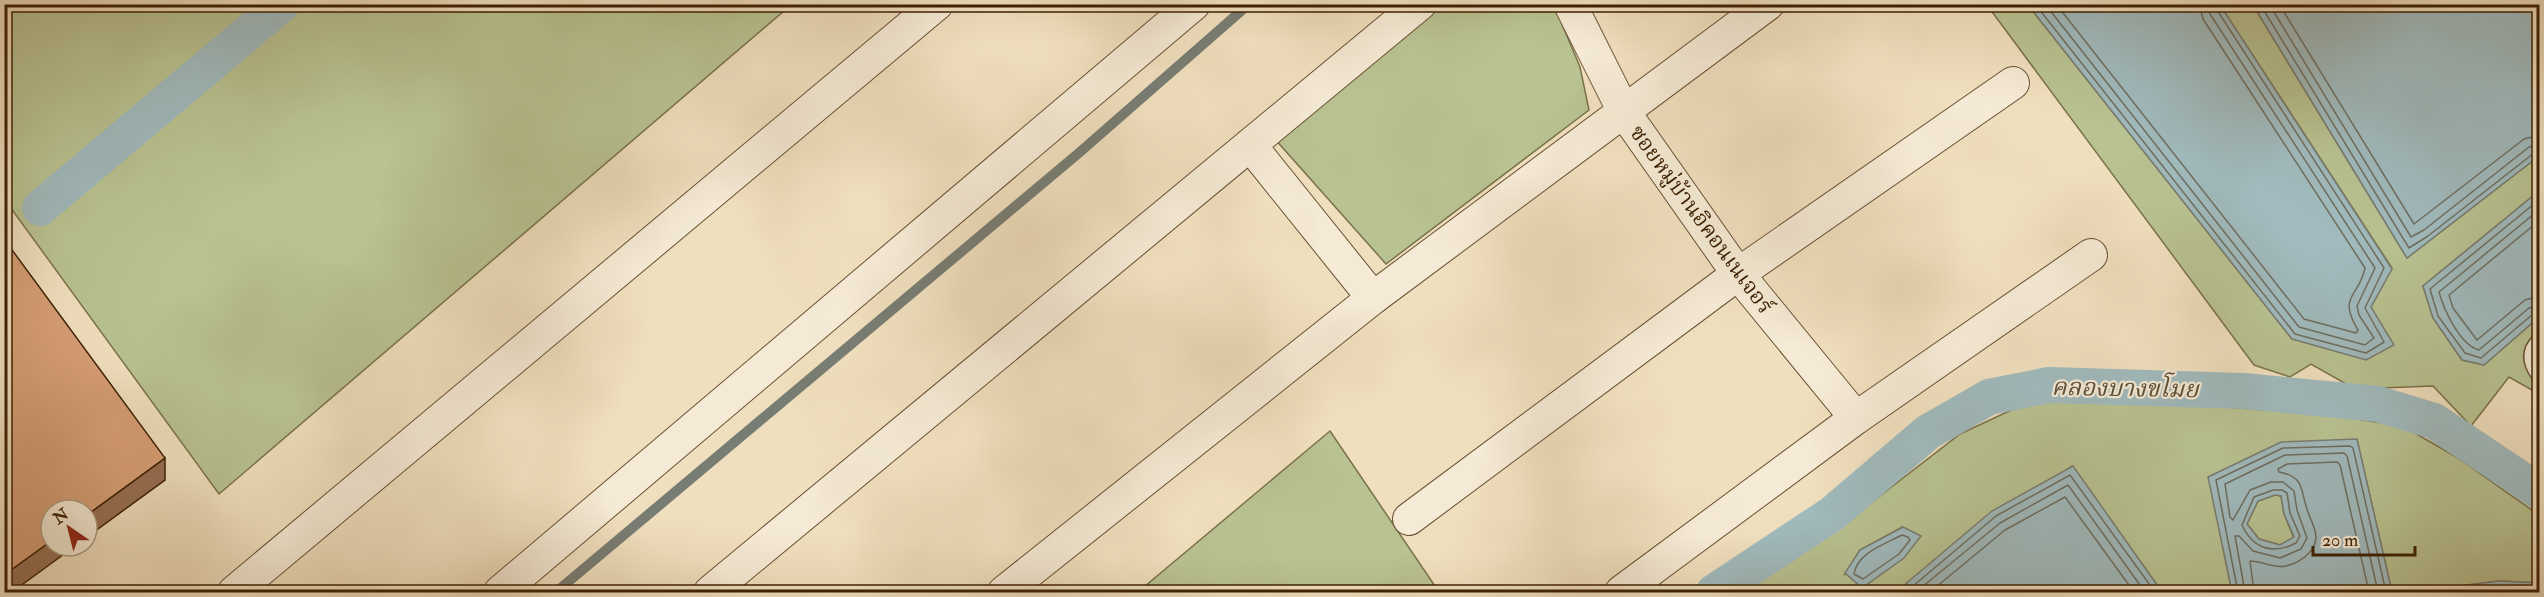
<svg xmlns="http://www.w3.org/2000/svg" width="2544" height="597" font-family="'IM FELL Double Pica','Noto Serif Thai',serif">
	<rect width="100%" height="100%" fill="#f0dfbe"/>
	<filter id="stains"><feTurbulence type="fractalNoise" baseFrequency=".00333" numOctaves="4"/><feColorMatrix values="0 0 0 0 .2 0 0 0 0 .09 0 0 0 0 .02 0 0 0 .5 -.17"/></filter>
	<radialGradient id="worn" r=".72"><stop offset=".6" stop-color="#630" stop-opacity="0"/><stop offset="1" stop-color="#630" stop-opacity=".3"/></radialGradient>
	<!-- green -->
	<g fill="#b9c291" stroke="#7a724a" stroke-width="1.5" fill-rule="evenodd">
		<polygon points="4,5 5,4 791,5 219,494 5,200"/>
		<polygon points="1433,5 1554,5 1580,67 1589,110 1386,264 1274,138"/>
		<polygon points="1987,5 2028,5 2292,339 2371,307 2392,268 2220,5 2253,5 2407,258 2539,156 2539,191 2423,286 2433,318 2462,360 2484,365 2539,317 2539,394 2509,377 2471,426 2433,386 2355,389 2311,364 2290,377 2254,365"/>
		<path d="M2066,395L2330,415L2403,426L2458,458L2539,515V583L2499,581L2460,586L2450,592H2392L2357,440L2209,477L2232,592H2162L2072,466L1909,581L1898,592H1745L1823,540L1960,434L2024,404ZM1902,527L1920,536L1845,574L1860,550Z"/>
		<polygon points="1330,431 1439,592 1138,592"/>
		<polygon points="2275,495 2281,496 2284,514 2294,538 2280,545 2259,539 2247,524 2258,501"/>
	</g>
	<!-- water -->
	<g fill="#a0babd" stroke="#787d73" stroke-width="1.5" fill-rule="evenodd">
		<polygon points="2028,5 2220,5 2392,269 2371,307 2394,345 2366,360 2292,339"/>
		<polygon points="2253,5 2539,5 2539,156 2407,258"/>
		<polygon points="2539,191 2539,317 2484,365 2462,360 2433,318 2423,286"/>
		<path d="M2357,439L2392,592H2232L2208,477L2281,442ZM2275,495L2281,496L2284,514L2294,537L2280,545L2259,539L2247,524L2258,501Z"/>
		<polygon points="2073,466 2162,592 1898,592 1909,581 1992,511"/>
		<polygon points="1903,527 1921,536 1904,558 1862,588 1845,573 1860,550"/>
		<polygon points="2499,581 2539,583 2539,592 2450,592 2460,586"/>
	</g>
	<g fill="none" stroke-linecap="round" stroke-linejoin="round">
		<!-- shore -->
		<g stroke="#6e6e60" stroke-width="1.5">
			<polyline points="2035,4 2295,334 2366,353 2384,342 2365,308 2384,268 2217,10 2216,4"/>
			<polyline points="2045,4 2299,327 2365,345 2374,338 2359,315 2357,306 2375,268 2210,14 2208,4"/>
			<path d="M2056,4L2304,319L2356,333L2358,330C2337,295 2359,298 2365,268L2203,19L2199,4"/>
			<polyline points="2260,4 2409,248 2428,236 2534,153 2540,151"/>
			<polyline points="2269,4 2411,237 2424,230 2529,147 2540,144"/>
			<polyline points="2279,4 2414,224 2524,139 2540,135"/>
			<polyline points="2540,199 2430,289 2438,316 2465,353 2481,358 2533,314 2540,313"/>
			<path d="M2540,209L2439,292C2444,310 2460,345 2479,350L2529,308L2540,305"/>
			<polyline points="2540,220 2449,295 2453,308 2477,340 2525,300 2540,296"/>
			<path d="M2273,490H2282L2287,493L2290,513L2300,536L2296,543C2273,555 2253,549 2242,525L2254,497Z"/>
			<path d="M1902,535L1908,537L1910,540L1899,554L1863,579L1854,574C1857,553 1885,544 1902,535Z"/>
			<polyline points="1906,592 1996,516 2070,475 2155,592"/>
			<polyline points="1916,592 2000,523 2068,485 2145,592"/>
			<polyline points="1930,592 2005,530 2065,497 2134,592"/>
			<polyline points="2238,592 2216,480 2283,448 2350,446 2353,448 2386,592"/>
			<polyline points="2245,592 2235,536 2239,536 2253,551 2280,558 2301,549 2307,538 2297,510 2294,491 2283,482 2271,482 2250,490 2233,520 2230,517 2225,484 2285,455 2344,453 2347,456 2378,592"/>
			<path d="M2254,592L2250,561C2262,561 2274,569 2286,566C2302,562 2320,549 2315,531C2313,523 2309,516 2307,509C2300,489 2305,477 2279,472L2278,469L2287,464L2337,462L2340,465L2369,592"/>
			<polyline points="2461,592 2499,587 2540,588"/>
		</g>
		<!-- stream -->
		<polyline stroke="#787d73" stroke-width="10" points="556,592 1080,152 1249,4"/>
		<!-- canal -->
		<g stroke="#a0babd" stroke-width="36">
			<polyline points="40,208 282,4"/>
			<polyline points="1714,592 1832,514 1928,432 1989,397 2049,385 2244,391 2378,404 2434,421 2540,492"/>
		</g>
		<!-- lane casing -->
		<g stroke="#695032" stroke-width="19">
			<path id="lane" d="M2540,341C2529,352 2531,363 2540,375"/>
		</g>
		<!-- street casing -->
		<g stroke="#695032" stroke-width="34">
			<g id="street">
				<polyline points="1570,4 1624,112 1738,274 1856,418"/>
				<polyline points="1250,145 1373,298"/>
				<polyline points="1409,519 1738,274 2013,83"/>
				<polyline points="234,592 937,4"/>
				<polyline points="500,592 1194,4"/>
				<polyline points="710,592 1420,4"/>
				<polyline points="1004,592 1373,298 1768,4"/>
				<polyline points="1621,592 1856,418 2091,255"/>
			</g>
		</g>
		<!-- lane -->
		<use href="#lane" stroke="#f5ead5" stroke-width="16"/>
		<!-- street -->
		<use href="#street" stroke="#f5ead5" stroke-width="32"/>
	</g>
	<!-- shaded-wall -->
	<g fill="#966f53" stroke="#3c2103" stroke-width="1.5">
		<polygon points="165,458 165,480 87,537 87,515"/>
		<polygon points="51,541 51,546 75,546 12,592 4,592 4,575"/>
	</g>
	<!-- building -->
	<polygon fill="#d69e76" stroke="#3c2103" stroke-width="1.5" points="4,239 165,458 87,515 87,510 51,510 51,541 4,575"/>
	<g text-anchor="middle" stroke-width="4.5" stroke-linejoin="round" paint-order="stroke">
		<!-- street labels -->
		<g font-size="22" fill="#3c2103" stroke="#f5ead5">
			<text transform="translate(1702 219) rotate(54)" y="8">ซอยหมู่บ้านอิคอนเนเจอร์</text>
		</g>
		<!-- water labels -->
		<g font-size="24" font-style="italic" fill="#5a4f3b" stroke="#f5ead5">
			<text transform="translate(2125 388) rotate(1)" y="8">คลองบางขโมย</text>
		</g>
	</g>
	<!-- margin -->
	<rect width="2544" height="597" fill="none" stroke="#f0dfbe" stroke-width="24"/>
	<rect x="6" y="6" width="2532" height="585" fill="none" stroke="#3c2103" stroke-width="3"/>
	<rect x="12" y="12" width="2520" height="573" fill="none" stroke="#3c2103" stroke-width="1.5"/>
	<!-- north arrow -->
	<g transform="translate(69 528) rotate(325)"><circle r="28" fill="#f5ead5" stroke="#ab9a81" stroke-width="1.5"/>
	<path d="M0-4.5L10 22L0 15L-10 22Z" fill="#8f2418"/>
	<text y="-9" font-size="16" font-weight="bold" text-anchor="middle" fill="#3c2103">N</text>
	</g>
	<!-- scale -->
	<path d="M2313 546v9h102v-9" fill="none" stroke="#3c2103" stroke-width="3"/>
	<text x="2322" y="546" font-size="18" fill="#3c2103" stroke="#f5ead5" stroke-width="4.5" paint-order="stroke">20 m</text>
	<rect width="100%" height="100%" filter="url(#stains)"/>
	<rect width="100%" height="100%" fill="url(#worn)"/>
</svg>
